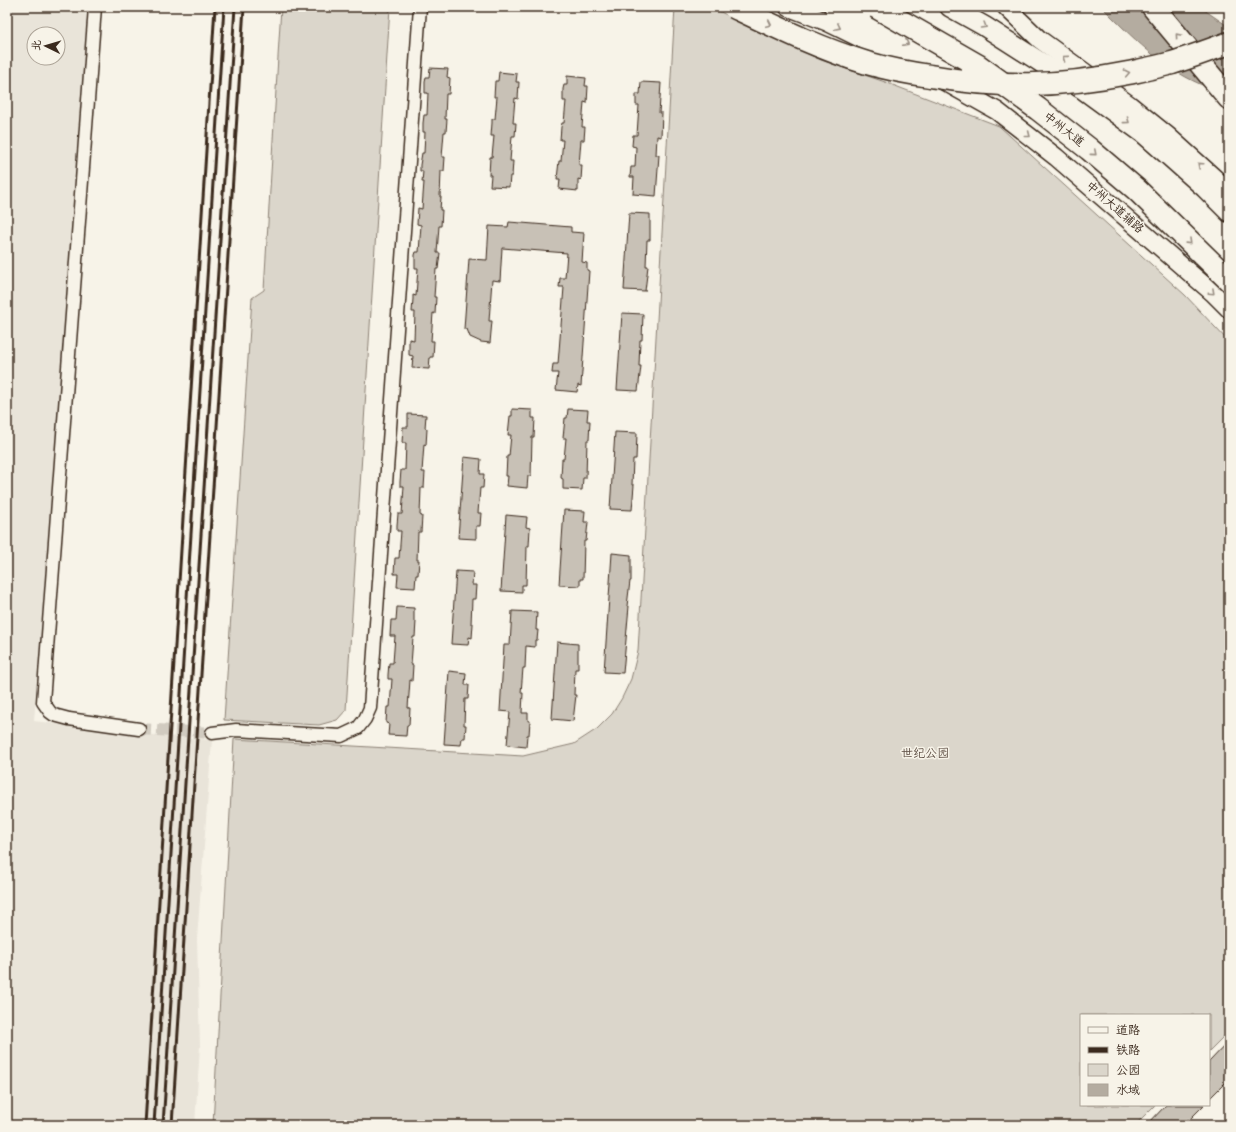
<svg xmlns="http://www.w3.org/2000/svg" width="1236" height="1132" font-family="Pangolin,'LXGW WenKai TC',sans-serif">
	<rect width="100%" height="100%" fill="#f7f3e8"/>
	<filter id="ink" filterUnits="userSpaceOnUse"><feTurbulence type="fractalNoise" baseFrequency=".025" numOctaves="2"/><feDisplacementMap in="SourceGraphic" scale="8" xChannelSelector="R" yChannelSelector="G"/><feConvolveMatrix kernelMatrix="1 2 1 2 8 2 1 2 1" color-interpolation-filters="sRGB"/></filter>
	<g filter="url(#ink)">
		<!-- built -->
		<path fill="#e9e4d9" fill-rule="evenodd" d="M7,7H90L34,721L143,734L212,740L197,939L200,1046L195,1125H7ZM34,34H58V58H34Z"/>
		<!-- green -->
		<g fill="#dbd6cb" stroke="#8b8074">
			<polygon points="281,7 390,7 346,710 337,720 319,725 224,720 252,298 264,290"/>
			<polygon points="675,7 710,7 821,60 885,82 999,126 1185,295 1229,342 1229,1031 1209,1051 1209,1015 1081,1015 1081,1105 1155,1105 1135,1125 213,1125 234,739 523,756 574,744 597,729 612,714 622,698 631,679 638,651"/>
		</g>
		<!-- water -->
		<path fill="#b4aca0" stroke="#84786c" d="M1102,7H1200L1229,27V94C1219,91 1209,88 1200,84C1161,67 1131,36 1102,7Z"/>
		<!-- building -->
		<g fill="#c8c1b6" stroke="#3b2a1e">
			<polygon points="430,68 448,69 447,77 450,78 449,94 446,94 445,119 447,119 446,132 444,132 442,157 445,157 444,171 441,171 440,197 441,197 440,210 442,210 441,226 439,226 437,253 440,253 438,269 436,269 434,297 436,297 435,314 433,313 431,341 434,341 433,357 430,357 429,369 412,368 413,356 409,355 409,339 414,340 415,312 412,312 413,299 413,295 416,296 418,268 415,268 415,255 416,252 419,252 421,225 417,224 418,208 422,209 424,182 422,182 423,171 420,171 420,165 422,153 424,153 425,132 423,132 423,123 424,115 427,115 428,93 425,93 425,81 426,77 429,77"/>
			<polygon points="499,72 517,74 516,82 519,82 518,99 515,98 513,123 516,123 515,136 512,136 510,161 513,161 512,176 510,176 509,187 490,186 491,175 489,175 490,157 492,157 494,136 491,136 492,123 492,119 495,119 497,97 494,97 495,81 498,81"/>
			<polygon points="567,76 586,78 585,86 588,86 587,103 584,102 582,127 585,127 584,140 581,140 579,165 582,165 581,180 578,179 578,191 559,189 560,179 557,179 559,161 561,161 563,140 560,140 561,127 562,123 564,123 566,101 563,101 563,89 564,85 567,85"/>
			<polygon points="641,82 661,83 659,113 662,113 661,137 657,136 656,155 659,155 656,196 633,194 634,177 630,177 631,167 635,167 636,147 632,146 633,135 637,135 639,105 636,105 636,94 640,94"/>
			<polygon points="629,213 650,214 650,240 647,240 646,266 648,266 645,291 624,290"/>
			<polygon points="509,222 571,227 571,232 584,233 582,262 587,263 587,270 589,271 581,386 578,385 577,392 556,390 558,373 552,373 553,364 558,364 564,287 559,287 560,278 565,278 567,253 502,248 500,281 492,280 489,321 492,321 490,343 481,342 470,337 467,329 464,329 469,259 487,260 489,226 508,227"/>
			<polygon points="622,313 643,314 642,340 640,340 639,366 641,366 638,391 617,390"/>
			<polygon points="512,409 532,410 532,418 535,418 534,437 532,437 531,476 528,476 527,488 507,486 508,476 506,476 507,456 509,456 511,435 508,435 510,416 512,416"/>
			<polygon points="568,409 588,410 587,421 590,421 589,440 587,440 586,478 583,478 582,490 563,489 563,479 561,478 562,459 564,459 566,438 563,438 565,418 567,418"/>
			<polygon points="408,414 426,415 425,428 427,429 426,445 424,444 422,472 425,472 424,488 421,488 420,515 422,516 421,532 418,532 417,560 419,560 418,575 416,575 415,588 397,587 398,574 394,574 395,558 399,558 401,531 397,531 397,525 398,514 402,514 404,486 400,486 400,482 401,470 405,470 406,443 402,443 403,427 408,427"/>
			<polygon points="615,432 637,433 636,459 633,459 632,485 634,485 632,510 610,509"/>
			<polygon points="464,457 481,459 480,474 484,474 483,488 480,488 478,513 481,513 480,526 476,526 476,539 458,538"/>
			<polygon points="564,510 585,511 584,522 588,522 586,541 584,541 583,579 580,579 580,586 559,585"/>
			<polygon points="506,515 527,517 526,527 530,528 529,546 527,546 526,585 522,585 522,592 501,591"/>
			<polygon points="612,553 631,555 631,581 630,581 627,606 629,606 623,673 604,672"/>
			<polygon points="456,571 473,572 472,585 476,585 475,599 472,599 471,624 473,624 472,638 469,637 468,645 451,644"/>
			<polygon points="397,607 414,608 414,621 416,621 415,637 413,637 411,665 413,665 412,681 410,680 408,708 410,708 409,725 407,725 406,736 388,735 389,724 386,723 387,707 390,707 392,679 388,679 388,675 389,663 393,663 395,636 390,636 391,620 396,620"/>
			<polygon points="512,611 537,612 536,630 538,630 537,640 535,640 535,647 526,646 525,668 523,668 521,693 523,693 522,713 528,713 528,721 530,721 529,735 527,735 526,747 507,745 510,712 500,711 504,645 510,645"/>
			<polygon points="557,642 578,644 578,669 575,669 574,695 576,695 573,721 552,719"/>
			<polygon points="449,671 466,673 465,685 469,685 468,699 465,699 464,725 466,725 465,738 462,738 461,745 444,744"/>
			<polygon points="1229,1041 1229,1079 1209,1099 1209,1062"/>
			<polygon points="1166,1105 1204,1105 1184,1125 1147,1125"/>
		</g>
		<g fill="none" stroke-linecap="round" stroke-linejoin="round">
			<!-- street-tunnel -->
			<polyline stroke="#d1cbc0" stroke-width="12" stroke-dasharray="12 6" stroke-linecap="butt" points="139,729 212,733"/>
			<!-- street casing -->
			<g stroke="#3b2a1e" stroke-width="15">
				<g id="street">
					<polyline points="95,7 43,702 50,712 54,715 69,719 139,729"/>
					<polyline points="212,733 236,730 341,736 358,728 365,719 370,708 420,7"/>
				</g>
			</g>
			<!-- secondary casing -->
			<g stroke="#3b2a1e" stroke-width="20">
				<g id="secondary">
					<polyline points="788,7 827,22 917,66 997,111 1056,157 1213,293 1229,309"/>
					<polyline points="833,7 972,76 976,82"/>
					<polyline points="1006,7 1039,39 1130,105 1167,135 1229,191"/>
				</g>
			</g>
			<!-- primary casing -->
			<g stroke="#3b2a1e" stroke-width="22">
				<polyline id="primary" points="950,7 984,26 1084,90 1143,133 1205,188 1229,212"/>
			</g>
			<!-- highway casing -->
			<g stroke="#3b2a1e" stroke-width="25">
				<g id="highway">
					<polyline points="850,7 896,24"/>
					<polyline points="1153,7 1229,98"/>
				</g>
			</g>
			<!-- street -->
			<use href="#street" stroke="#f7f3e8" stroke-width="12"/>
			<!-- secondary -->
			<use href="#secondary" stroke="#f7f3e8" stroke-width="17"/>
			<!-- primary -->
			<use href="#primary" stroke="#f7f3e8" stroke-width="19"/>
			<!-- highway -->
			<use href="#highway" stroke="#f7f3e8" stroke-width="22"/>
			<!-- rail -->
			<g stroke="#3b2a1e" stroke-width="3">
				<polyline points="145,1125 215,7"/>
				<polyline points="154,1125 224,7"/>
				<polyline points="163,1125 235,7"/>
				<polyline points="172,1125 244,7"/>
			</g>
			<!-- highway-bridge casing -->
			<g stroke="#3b2a1e" stroke-width="25" stroke-linecap="butt">
				<g id="highway-bridge">
					<path d="M734,7C778,28 821,49 867,63C888,69 909,73 930,76C998,88 1059,87 1128,73C1142,70 1157,67 1172,63C1191,57 1210,50 1229,43"/>
					<polyline points="876,7 977,65 1038,109 1089,149 1137,190 1229,280"/>
				</g>
			</g>
			<!-- highway-bridge -->
			<use href="#highway-bridge" stroke="#f7f3e8" stroke-width="22"/>
		</g>
		<!-- one-way arrows -->
		<defs><path id="oneway-chevron" d="M-2-3.5L2.5 0L-2 3.5" fill="none" stroke-width="1.6" stroke-linecap="round" stroke-linejoin="round"/></defs>
		<g stroke="#998e83">
			<use href="#oneway-chevron" transform="translate(769 24) rotate(25)"/>
			<use href="#oneway-chevron" transform="translate(984 26) rotate(31)"/>
			<use href="#oneway-chevron" transform="translate(838 27) rotate(26)"/>
			<use href="#oneway-chevron" transform="translate(1178 36) rotate(-131)"/>
			<use href="#oneway-chevron" transform="translate(906 43) rotate(26)"/>
			<use href="#oneway-chevron" transform="translate(1065 58) rotate(-144)"/>
			<use href="#oneway-chevron" transform="translate(1127 73) rotate(-11)"/>
			<use href="#oneway-chevron" transform="translate(1127 121) rotate(36)"/>
			<use href="#oneway-chevron" transform="translate(1028 135) rotate(38)"/>
			<use href="#oneway-chevron" transform="translate(1094 153) rotate(41)"/>
			<use href="#oneway-chevron" transform="translate(1200 165) rotate(-138)"/>
			<use href="#oneway-chevron" transform="translate(1189 242) rotate(44)"/>
			<use href="#oneway-chevron" transform="translate(1212 292) rotate(43)"/>
		</g>
	</g>
	<g text-anchor="middle" stroke-width="3" stroke-linejoin="round" paint-order="stroke">
		<!-- street labels -->
		<g font-size="12" fill="#3b2a1e" stroke="#f7f3e8">
			<text transform="translate(1064 129) rotate(38)" y="4">中州大道</text>
			<text transform="translate(1115 207) rotate(41)" y="4">中州大道辅路</text>
		</g>
		<!-- park labels -->
		<g font-size="12" fill="#5b4c41" stroke="#f7f3e8">
			<text x="925" y="757">世纪公园</text>
		</g>
	</g>
	<!-- margin -->
	<rect width="1236" height="1132" fill="none" stroke="#f7f3e8" stroke-width="24"/>
	<rect x="12" y="12" width="1212" height="1108" fill="none" stroke="#3b2a1e" stroke-width="1.5" filter="url(#ink)"/>
	<!-- legend -->
	<rect x="1080" y="1014" width="130" height="92" fill="#f7f3e8" stroke="#aca397"/>
	<rect x="1088" y="1027" width="20" height="6" fill="#f7f3e8" stroke="#aca397"/>
	<text x="1116" y="1034" font-size="12" fill="#3b2a1e">道路</text>
	<rect x="1088" y="1047" width="20" height="6" fill="#3b2a1e" stroke="#aca397"/>
	<text x="1116" y="1054" font-size="12" fill="#3b2a1e">铁路</text>
	<rect x="1088" y="1064" width="20" height="12" fill="#dbd6cb" stroke="#aca397"/>
	<text x="1116" y="1074" font-size="12" fill="#3b2a1e">公园</text>
	<rect x="1088" y="1084" width="20" height="12" fill="#b4aca0" stroke="#aca397"/>
	<text x="1116" y="1094" font-size="12" fill="#3b2a1e">水域</text>
	<!-- north arrow -->
	<g transform="translate(46 46) rotate(275)"><circle r="19" fill="#f7f3e8" stroke="#aca397"/>
	<path d="M0-3L7 15L0 10L-7 15Z" fill="#3b2a1e"/>
	<text y="-6" font-size="11" font-weight="bold" text-anchor="middle" fill="#3b2a1e">北</text>
	</g>
</svg>
